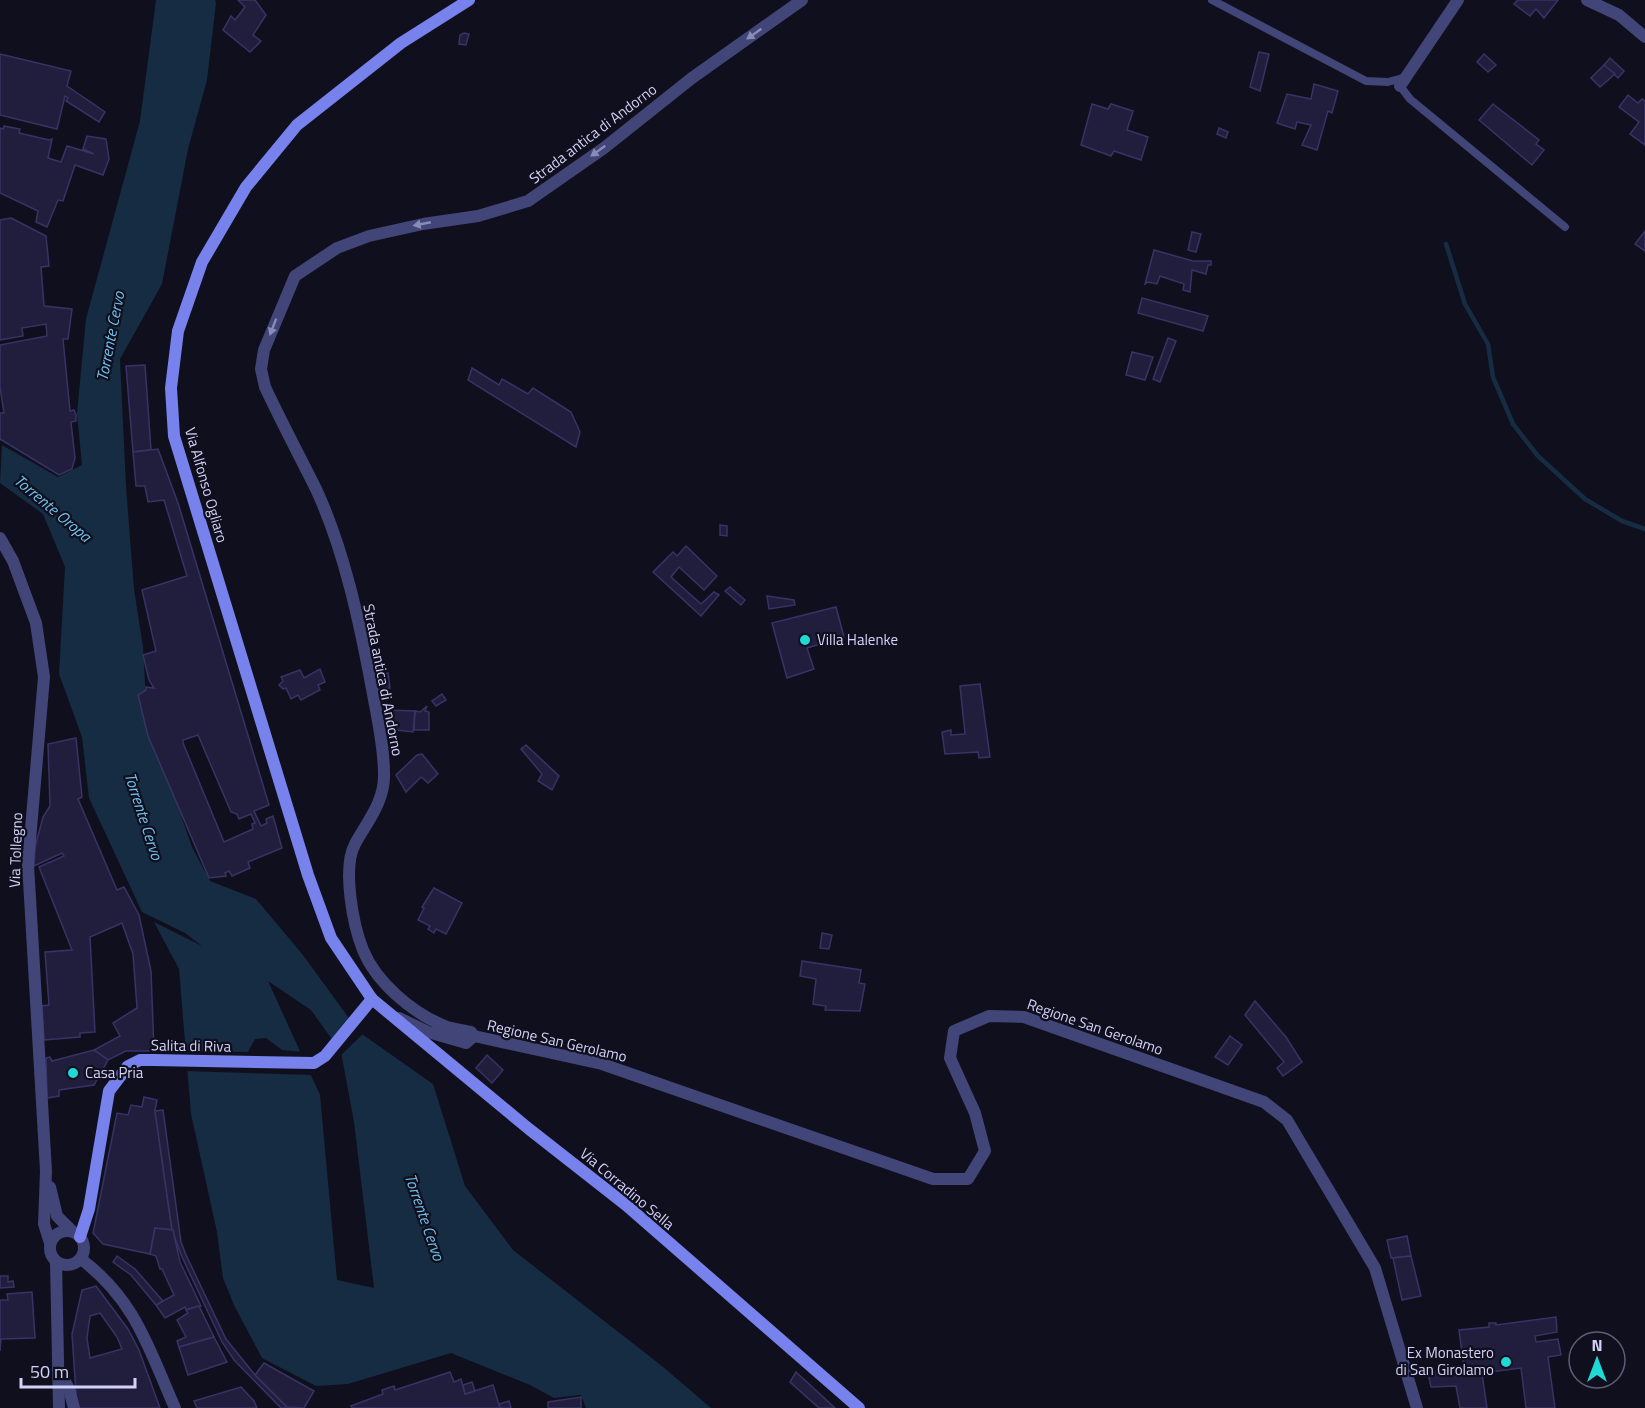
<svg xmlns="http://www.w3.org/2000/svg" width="1645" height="1408" font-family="'Titillium Web',sans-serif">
	<rect width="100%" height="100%" fill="#100f1e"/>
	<!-- water -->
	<path fill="#162c42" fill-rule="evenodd" d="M156,0H215L216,3L207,80L188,149L162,284L120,359L126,487L134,589L143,647L147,718L192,847L210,881L256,899L303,955L359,1032L433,1084L465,1186L513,1250L662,1366L711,1408H586L581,1395L554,1398L530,1385L451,1353L348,1384L316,1386L262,1358L234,1305L223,1278L217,1232L191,1114L179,969L154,922L202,946L185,933L142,912L89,798L82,737L59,674L65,567L43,514L0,483L2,445L58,477L82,465L77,413L86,319L140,121ZM268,981L311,1010L341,1052L354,1122L374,1288L337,1280L320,1095Z"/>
	<!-- pier -->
	<g fill="#100f1e">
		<polygon points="354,1020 365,1032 339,1057 331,1043"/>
		<polygon points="266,1038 282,1050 304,1052 314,1075 185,1071 183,1051 248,1052 255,1039"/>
	</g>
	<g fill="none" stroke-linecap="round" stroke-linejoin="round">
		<!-- stream -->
		<polyline stroke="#162c42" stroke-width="4.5" points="1446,244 1465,304 1488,344 1493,377 1513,424 1538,456 1585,499 1622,521 1645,529"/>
	</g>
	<!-- building -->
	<g fill="#211e3d" stroke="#373365" stroke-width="1.5" fill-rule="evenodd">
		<polygon points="238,0 255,0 266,15 253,35 261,41 250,52 223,30 231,16 235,20 245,7"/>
		<polygon points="1518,0 1558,0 1544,18 1536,9 1530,16 1514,4"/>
		<polygon points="464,33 469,34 466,45 459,44 460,35"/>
		<polygon points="1259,52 1269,54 1260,91 1250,87"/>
		<polygon points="0,54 71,71 67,86 105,112 99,122 66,101 68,98 65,96 57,129 0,115"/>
		<polygon points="1484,54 1496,65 1488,72 1477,62"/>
		<polygon points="1610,58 1624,71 1618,78 1604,65"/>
		<polygon points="1604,65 1615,74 1600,87 1591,78"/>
		<polygon points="1314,84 1338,91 1332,113 1328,111 1317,150 1302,145 1311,125 1297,122 1295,129 1277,123 1287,94 1311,99"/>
		<polygon points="1628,95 1638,103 1642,99 1645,101 1645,145 1630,134 1639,122 1619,107"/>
		<polygon points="1092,104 1108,109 1111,104 1133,111 1127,130 1148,137 1141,160 1114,151 1111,156 1081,145"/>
		<polygon points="1493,104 1539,140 1536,144 1544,150 1532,165 1479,120"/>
		<polygon points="4,126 20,129 19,133 49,140 52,139 48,158 61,162 67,146 94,154 83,149 87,136 106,139 109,159 103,175 75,165 63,201 58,200 47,227 36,222 38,211 0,193 0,128 3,129"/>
		<polygon points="1219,128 1228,132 1226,138 1217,134"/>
		<polygon points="11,218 46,236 49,266 41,267 44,306 72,309 68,339 63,339 70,411 74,410 76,415 76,421 71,422 75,458 72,469 59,475 0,439 0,413 4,413 0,387 0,345 47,336 46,324 22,328 23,336 0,340 0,220"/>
		<polygon points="1645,231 1645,251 1635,244"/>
		<polygon points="1192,232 1201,234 1196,252 1188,250"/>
		<polygon points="1154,250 1193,261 1211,261 1211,265 1208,265 1206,274 1192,270 1190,292 1183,290 1184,284 1160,276 1157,284 1148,282 1145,284"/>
		<polygon points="1142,298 1208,316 1203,331 1138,313"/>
		<polygon points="1168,338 1176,341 1160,382 1153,379"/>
		<polygon points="1132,352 1153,357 1145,380 1126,375"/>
		<polygon points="145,365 151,450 133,452 126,366"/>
		<polygon points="472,368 499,385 502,379 528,394 533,388 571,412 580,432 576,447 468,380"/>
		<path d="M158,449L178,503L269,805L254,811L261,826L267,823L266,819L273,816L282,848L248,862L250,868L232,876L229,871L225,873L226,876L209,878L148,736L138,695L146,690V687L154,688L149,680L143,655L156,651L142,590L187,576L164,500L148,502L145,486H136L133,452ZM198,735L231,812L237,814L239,819L251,814L255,823L252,824L253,829L224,842L183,743V740Z"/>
		<polygon points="720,525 727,526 727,536 720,535"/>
		<polygon points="686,546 717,576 704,590 679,567 671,577 701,604 714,592 719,595 701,616 653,572 673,552 677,556"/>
		<polygon points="730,587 745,600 741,605 725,591"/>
		<polygon points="767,596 794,600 795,605 769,609"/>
		<polygon points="836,607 844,637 807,648 814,669 787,678 772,623"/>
		<polygon points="320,669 325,682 318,685 320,690 301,700 298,695 291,699 286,688 283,689 279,685 283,681 281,677 300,670 304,678"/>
		<polygon points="388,673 390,688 375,690 372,674"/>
		<polygon points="980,684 990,757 979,758 978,752 945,754 942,732 951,730 951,735 965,734 960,686"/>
		<polygon points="442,694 446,700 436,706 432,701"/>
		<polygon points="427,706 425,711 429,712 429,730 414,730 415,711 420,712"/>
		<polygon points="387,710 415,711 413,732 387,729"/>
		<polygon points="76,738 82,797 78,799 117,890 124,887 139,915 151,971 154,1051 126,1051 108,1060 94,1050 120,1036 113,1023 137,1008 133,954 122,923 90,937 95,1032 80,1033 80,1037 44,1040 42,1006 49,1005 45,952 72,950 39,867 64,856 62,853 34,866 35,847 43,817 50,806 48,744"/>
		<polygon points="526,745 559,776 552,790 538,781 542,774 521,749"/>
		<polygon points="422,754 438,774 428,783 421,777 406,792 396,775 417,755"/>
		<polygon points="434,888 462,903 446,934 436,929 434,933 428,929 430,926 418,920 424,908 422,907"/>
		<polygon points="822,933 832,935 829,949 820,948"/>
		<polygon points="802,961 861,970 859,983 865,984 860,1011 825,1010 826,1006 813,1004 816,979 800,976"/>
		<polygon points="1255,1001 1286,1037 1302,1062 1283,1076 1277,1068 1284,1062 1245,1015"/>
		<polygon points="1230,1036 1242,1045 1228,1065 1215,1057"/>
		<polygon points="94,1050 108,1060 94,1085 59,1090 59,1096 47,1098 46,1058 50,1057 52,1061"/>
		<polygon points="487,1055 503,1070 492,1083 476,1068"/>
		<polygon points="144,1097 157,1100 155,1110 172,1230 155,1228 150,1254 103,1244 93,1233 117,1113 128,1115 131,1105 142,1107"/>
		<polygon points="163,1110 181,1242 186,1255 226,1339 255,1375 287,1407 292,1408 281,1408 234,1360 222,1342 182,1257 172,1230 155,1111"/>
		<polygon points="155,1228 173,1230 180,1262 201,1306 186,1310 185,1307 165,1318 156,1305 174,1295 162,1269 160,1269 156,1256 150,1254"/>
		<polygon points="1407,1236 1411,1256 1391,1258 1387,1240"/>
		<polygon points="117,1256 135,1269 163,1301 156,1305 131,1275 113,1262"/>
		<polygon points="1411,1256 1421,1296 1402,1300 1393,1258"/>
		<polygon points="0,1276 8,1276 8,1282 13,1281 14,1287 0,1288"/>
		<path d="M96,1286L128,1329L139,1350L160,1408H77L72,1334L82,1290ZM100,1313L117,1337L122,1349L90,1358L87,1338L90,1316Z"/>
		<polygon points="32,1292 35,1338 1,1339 0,1351 0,1300 8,1300 7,1294"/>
		<polygon points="199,1306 214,1337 179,1347 177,1341 186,1337 177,1320 188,1313 186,1310"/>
		<polygon points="1556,1317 1557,1332 1535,1336 1536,1342 1558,1339 1561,1355 1548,1357 1555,1408 1526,1408 1521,1368 1482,1373 1487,1408 1460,1408 1456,1386 1431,1387 1428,1373 1464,1368 1459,1330 1489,1327 1489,1323 1496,1323 1496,1325"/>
		<polygon points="214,1337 227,1362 188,1375 179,1347"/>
		<polygon points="264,1363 314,1391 304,1408 287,1407 255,1375"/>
		<polygon points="450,1372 454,1382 461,1379 465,1394 493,1385 500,1408 352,1408 351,1406 383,1394 382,1390 394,1386 395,1390"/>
		<polygon points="796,1372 835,1408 819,1408 790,1382"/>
		<polygon points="472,1382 475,1391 465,1394 463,1385"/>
		<polygon points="241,1387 254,1401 257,1408 197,1408 194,1401"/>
		<polygon points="581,1397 581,1408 548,1408 548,1402"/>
		<polygon points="509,1401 511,1408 500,1408 499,1404"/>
	</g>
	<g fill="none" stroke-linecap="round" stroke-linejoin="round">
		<!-- service -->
		<g stroke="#414577" stroke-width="8">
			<polyline points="1212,0 1366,81 1388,82 1406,77"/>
			<polyline points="1400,86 1410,99 1565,227"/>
		</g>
		<!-- minor -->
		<g stroke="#414577" stroke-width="12">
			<polyline points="1587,0 1619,15 1645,37"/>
			<polyline points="1400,86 1458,0"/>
			<path d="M399,1018L428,1032L466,1043L474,1036L471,1032C463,1030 453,1029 445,1026C412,1013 376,982 363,950C353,925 342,868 355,844C367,822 385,801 384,774C384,746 377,717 372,689C360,624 344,549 316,489C299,455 281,421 265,387L261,369L264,350L295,276L337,248L369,236L423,224L478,216L528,201L604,148L692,78L802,0"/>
			<polyline points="474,1036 602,1064 933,1179 968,1179 985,1151 975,1113 950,1058 954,1031 989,1016 1024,1017 1264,1102 1287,1120 1375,1268 1417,1408"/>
			<polyline points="58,1369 69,1389 74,1408"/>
		</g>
		<!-- tertiary -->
		<g stroke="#414577" stroke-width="12">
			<polyline points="0,538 13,561 36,623 44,677 28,864 46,1171 44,1224 50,1243"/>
			<polyline points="50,1187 57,1216 72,1231"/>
			<circle cx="67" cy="1248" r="17"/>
			<path d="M81,1259C136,1301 148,1347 175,1408"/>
			<polyline points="56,1262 59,1408"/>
		</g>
		<!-- secondary -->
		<g stroke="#7782ec" stroke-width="12">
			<polyline points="469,0 401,43 297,125 246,187 202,262 178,331 171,388 174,436 308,875 331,938 372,999 529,1129 626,1205 859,1408"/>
			<polyline points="80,1237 89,1209 109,1091 128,1066 140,1060 153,1060 314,1063 325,1056 372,999"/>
		</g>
	</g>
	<!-- one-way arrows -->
	<defs><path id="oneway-solid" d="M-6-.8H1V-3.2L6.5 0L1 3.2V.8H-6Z" transform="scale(1.5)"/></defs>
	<g fill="#8a8cb8">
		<use href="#oneway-solid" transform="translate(754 34) rotate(145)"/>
		<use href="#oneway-solid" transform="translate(598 151) rotate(144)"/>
		<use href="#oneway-solid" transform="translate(422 224) rotate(169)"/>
		<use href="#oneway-solid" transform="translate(273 327) rotate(111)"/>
	</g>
	<!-- markers -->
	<g fill="#1fd9d5" stroke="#100f1e" stroke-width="2">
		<circle cx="805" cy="640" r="6"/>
		<circle cx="73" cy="1073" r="6"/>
		<circle cx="1506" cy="1362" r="6"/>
	</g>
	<g text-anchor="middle" stroke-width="4.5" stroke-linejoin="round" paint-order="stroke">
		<!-- street labels -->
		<g font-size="15" fill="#d3d3f9" stroke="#100f1e">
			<text transform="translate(593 134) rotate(-37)" y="5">Strada antica di Andorno</text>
			<text transform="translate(206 485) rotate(74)" y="5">Via Alfonso Ogliaro</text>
			<text transform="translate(383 680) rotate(79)" y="5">Strada antica di Andorno</text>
			<text transform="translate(16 850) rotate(-88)" y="5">Via Tollegno</text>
			<text transform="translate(1095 1027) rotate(19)" y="5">Regione San Gerolamo</text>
			<text transform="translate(557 1041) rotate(13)" y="5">Regione San Gerolamo</text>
			<text transform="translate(191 1046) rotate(1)" y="5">Salita di Riva</text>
			<text transform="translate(627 1189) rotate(40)" y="5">Via Corradino Sella</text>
		</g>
		<!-- poi labels -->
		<g font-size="15" fill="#d3d3f9" stroke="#100f1e" text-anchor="start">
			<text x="817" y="645">Villa Halenke</text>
			<text x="85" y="1078">Casa Pria</text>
			<text x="1494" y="1358" text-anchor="end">Ex Monastero<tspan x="1494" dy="17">di San Girolamo</tspan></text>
		</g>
		<!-- water labels -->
		<g font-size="16" font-style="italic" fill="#6fc0eb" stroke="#100f1e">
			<text transform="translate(110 336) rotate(-79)" y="6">Torrente Cervo</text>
			<text transform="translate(53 508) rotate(40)" y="6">Torrente Oropa</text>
			<text transform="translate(144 816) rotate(72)" y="6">Torrente Cervo</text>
			<text transform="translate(425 1217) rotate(71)" y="6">Torrente Cervo</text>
		</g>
	</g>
	<!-- north arrow -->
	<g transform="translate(1597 1360)"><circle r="28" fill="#100f1e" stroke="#5e5d76" stroke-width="1.5"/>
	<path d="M0-4.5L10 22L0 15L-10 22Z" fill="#1fd9d5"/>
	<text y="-9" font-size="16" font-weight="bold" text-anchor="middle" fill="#d3d3f9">N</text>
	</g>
	<!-- scale -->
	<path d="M21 1378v9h114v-9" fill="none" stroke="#d3d3f9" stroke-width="3"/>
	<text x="30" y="1378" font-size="18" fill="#d3d3f9" stroke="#100f1e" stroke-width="4.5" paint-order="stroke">50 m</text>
</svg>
